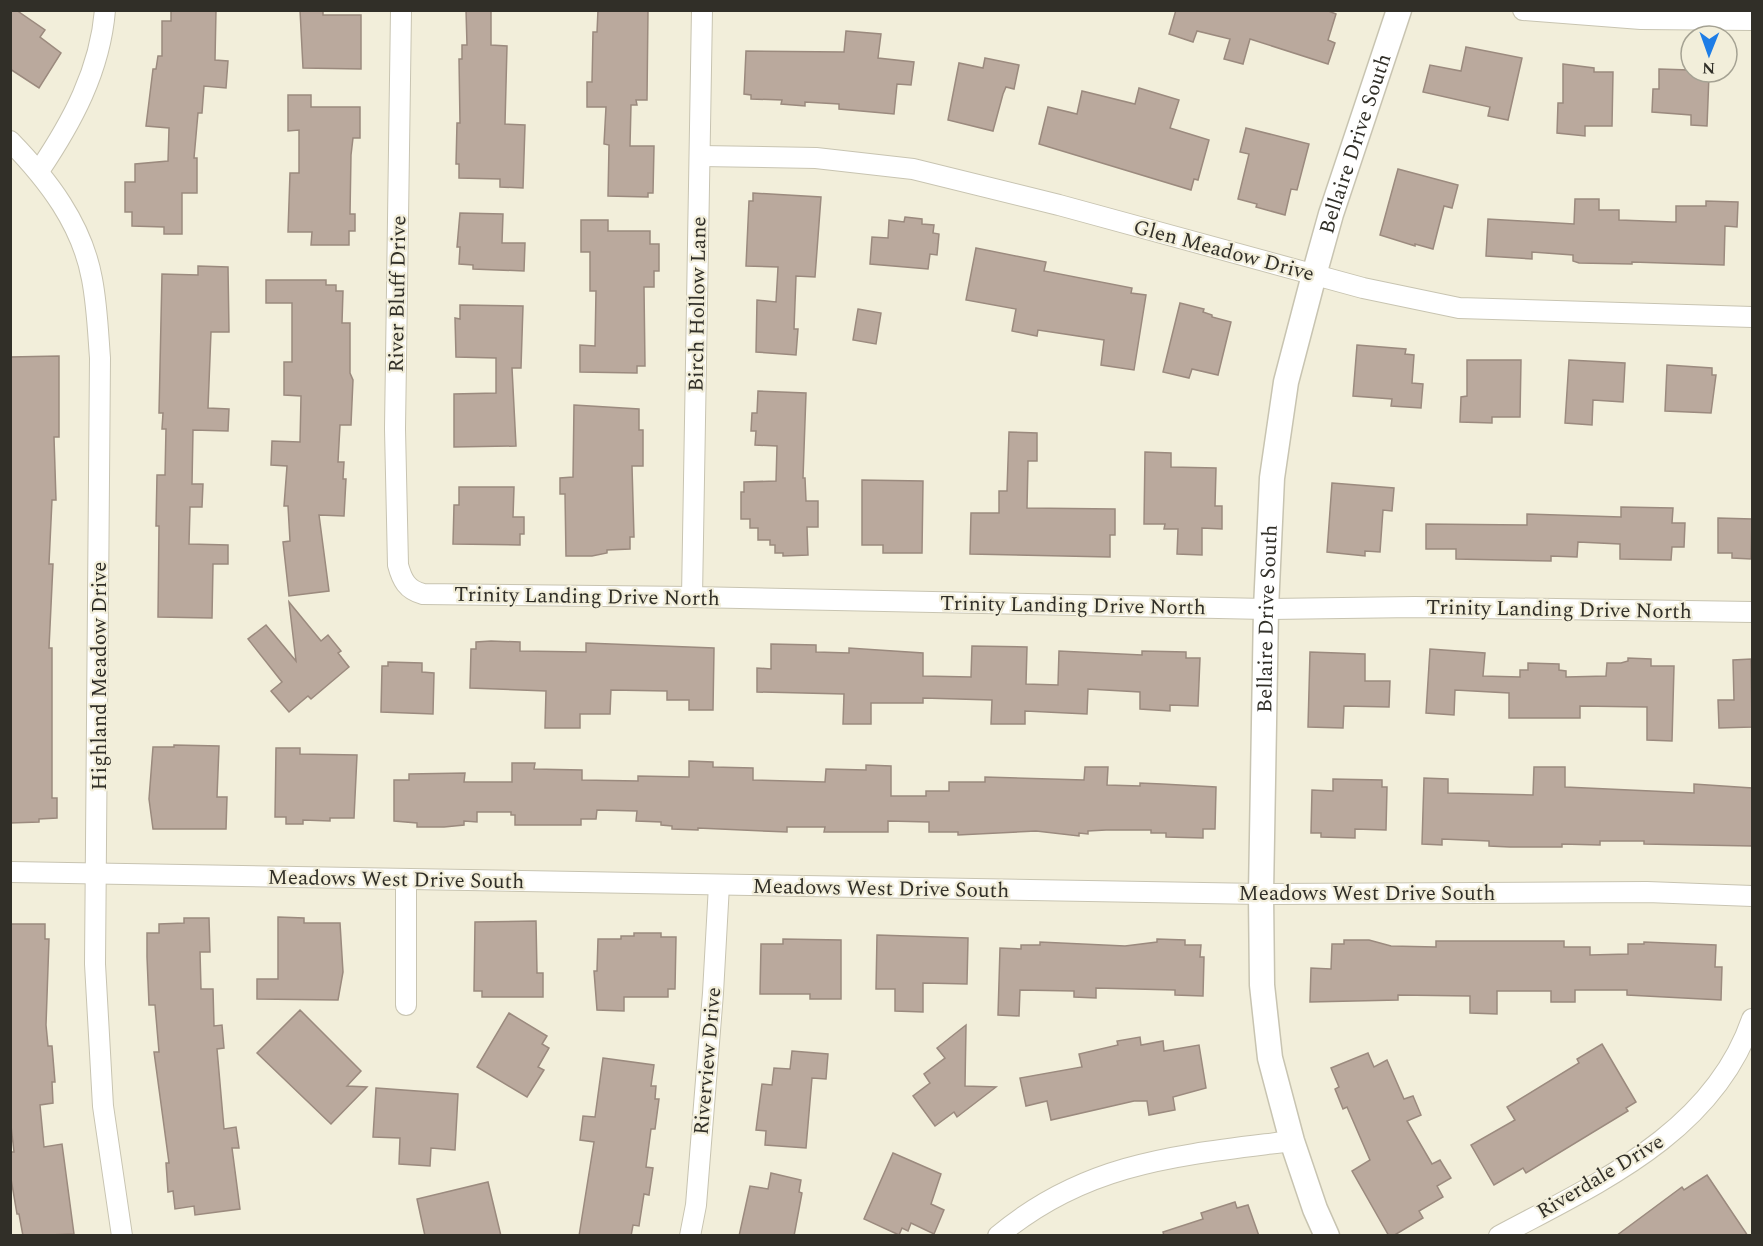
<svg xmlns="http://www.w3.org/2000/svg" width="1763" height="1246" font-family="Spectral,serif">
	<rect width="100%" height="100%" fill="#f2eeda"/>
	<!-- building -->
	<g fill="#baa99d" stroke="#9b8a7e" stroke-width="1.5">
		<polygon points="10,10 16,10 45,30 40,37 61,53 39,88 10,69"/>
		<polygon points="171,10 216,10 215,60 228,61 226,88 204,86 202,113 198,113 194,158 197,158 197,193 182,193 182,234 164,234 164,227 132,226 132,212 125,212 125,182 135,182 135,164 168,161 169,128 146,126 153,69 156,69 158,56 162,56 162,21 171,21"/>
		<polygon points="300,10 323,10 323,15 361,15 361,69 303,68"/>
		<polygon points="466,10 491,10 491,45 507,46 505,124 525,125 523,188 500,187 500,179 459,178 459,164 456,164 457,123 460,123 459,59 462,59 462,45 467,45"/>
		<polygon points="598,10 648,10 647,100 636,100 637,105 631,105 630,146 654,146 653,193 648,193 648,197 608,196 609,145 604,144 606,107 587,107 587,82 592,82 593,32 597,32"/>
		<polygon points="1176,10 1326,10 1336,14 1328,40 1335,43 1328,64 1250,39 1243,64 1224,59 1230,39 1197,31 1193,42 1169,34"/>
		<polygon points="846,31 881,34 878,58 914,62 911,85 897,84 894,114 839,109 839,104 805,102 805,106 781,104 782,100 751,99 751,95 744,94 746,51 844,52"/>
		<polygon points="1466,47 1522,58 1508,120 1488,116 1490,107 1423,92 1430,65 1461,71"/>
		<polygon points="985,58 1019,65 1014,89 1006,87 1003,94 993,131 948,120 959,63 983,68"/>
		<polygon points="1563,64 1594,68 1594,72 1613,72 1612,126 1585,126 1585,136 1557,133 1558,103 1563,103"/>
		<polygon points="1659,69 1689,70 1689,72 1705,72 1705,75 1709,75 1707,126 1691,125 1691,115 1652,112 1653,89 1659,89"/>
		<polygon points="1139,88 1179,100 1170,128 1209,140 1198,180 1194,179 1191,190 1039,144 1048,107 1077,114 1082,91 1135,104"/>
		<polygon points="288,95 311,95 311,107 360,107 360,138 353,138 351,155 350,214 355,214 355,231 349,231 349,245 311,245 312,232 288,232 290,173 299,173 299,130 288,131"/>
		<polygon points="1246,128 1309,144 1297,190 1291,189 1285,215 1256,207 1257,204 1238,199 1249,154 1240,152"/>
		<polygon points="1398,169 1458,185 1452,208 1444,206 1433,249 1415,244 1415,246 1380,235"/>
		<polygon points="753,193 821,197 815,277 796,276 794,329 798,329 796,355 756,352 757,300 776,302 778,267 746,266 749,201 753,201"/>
		<polygon points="1575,199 1599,199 1599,210 1619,210 1619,220 1673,222 1676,222 1676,206 1706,206 1706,201 1738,202 1737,227 1725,226 1724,265 1632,262 1632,264 1579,263 1573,261 1573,255 1532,252 1532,259 1486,256 1488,219 1574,224"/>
		<polygon points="460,213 503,214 502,243 525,243 524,271 473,269 473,265 459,264 460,247 457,247"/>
		<polygon points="905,217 922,219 922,224 934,225 933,233 939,234 937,255 930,254 928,269 870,264 872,237 888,238 889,220 904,222"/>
		<polygon points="581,220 608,220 608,231 650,231 650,244 659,244 659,271 654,271 654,287 644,287 645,366 637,366 637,373 580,372 580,345 595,346 596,291 590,291 590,252 581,252"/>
		<polygon points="976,248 1046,262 1044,271 1132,288 1131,293 1146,295 1134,370 1101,365 1104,340 1038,330 1037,336 1012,331 1016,309 966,300"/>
		<polygon points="198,266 228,267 229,332 211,332 208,408 229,409 228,431 193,430 192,484 203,484 202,507 190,507 189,544 228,545 228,564 213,564 212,618 158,617 159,526 156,526 157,475 165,475 166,429 162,429 163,413 159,413 162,274 198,275"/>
		<polygon points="266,280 326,280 326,285 336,285 336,291 343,291 342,323 350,323 350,373 353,380 351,425 340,425 338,462 344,462 343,479 346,479 344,516 319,515 329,591 289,596 283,542 290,541 288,506 284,506 287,466 271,465 272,441 300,442 301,396 284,395 284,362 292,362 292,303 266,303"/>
		<polygon points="1180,303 1204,309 1203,312 1212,315 1212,317 1231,322 1218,375 1192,369 1189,378 1163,372"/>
		<polygon points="460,305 523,306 521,368 512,368 516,446 454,447 454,394 496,393 496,358 456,357 455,318 460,319"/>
		<polygon points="858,309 881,313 876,344 853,340"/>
		<polygon points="1357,345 1406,349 1405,354 1414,355 1412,383 1423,384 1421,408 1391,406 1392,399 1353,396"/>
		<polygon points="59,356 59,437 54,437 56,500 52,500 49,564 53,564 49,648 52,648 52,798 57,798 57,818 39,819 39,822 10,823 10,357"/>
		<polygon points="1467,360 1521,360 1520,417 1492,417 1492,423 1460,422 1461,397 1467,396"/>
		<polygon points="1569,360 1625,363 1623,402 1593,400 1592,425 1565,423"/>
		<polygon points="1667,365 1712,368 1712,375 1716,375 1711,413 1665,411"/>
		<polygon points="758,391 806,393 803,478 805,478 806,501 818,501 818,527 807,527 808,555 783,556 783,553 775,553 775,545 770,545 770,540 758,540 758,528 750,528 750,519 741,519 741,492 744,492 744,482 776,481 777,446 755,445 756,431 751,431 752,413 757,413"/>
		<polygon points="574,405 639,409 639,430 643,430 643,466 632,466 634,537 630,537 630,549 607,550 607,553 592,556 566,556 565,494 560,494 560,478 573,477"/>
		<polygon points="1009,432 1037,433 1037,461 1028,461 1027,508 1115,509 1115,535 1110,535 1110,557 970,554 971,513 999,513 999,491 1007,491"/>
		<polygon points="1145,452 1171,453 1171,467 1216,468 1215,506 1222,506 1222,529 1202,528 1202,555 1177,554 1178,529 1164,529 1165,524 1144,524"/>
		<polygon points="862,480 923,481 922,553 883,553 883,545 862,545"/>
		<polygon points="1332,483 1394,488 1392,511 1383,510 1380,552 1365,551 1365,556 1327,552"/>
		<polygon points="459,487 514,487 513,517 524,517 524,534 520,534 520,545 453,544 454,505 459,505"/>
		<polygon points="1621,507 1673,508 1672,523 1685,523 1684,547 1672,547 1671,560 1620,559 1620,544 1578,542 1577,557 1551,556 1551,561 1456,559 1456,549 1426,549 1426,524 1527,525 1527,514 1621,517"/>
		<polygon points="1718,518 1752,519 1751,559 1732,558 1732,553 1718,553"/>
		<polygon points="289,602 321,641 328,635 341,651 338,653 349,667 311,699 308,696 289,712 271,691 282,682 248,639 266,625 296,661"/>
		<polygon points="491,641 520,642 520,651 586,652 586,643 714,648 713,710 689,710 689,700 667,700 667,691 611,690 610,714 580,714 580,728 545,728 546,691 470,688 471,649 476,649 476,642"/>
		<polygon points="771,644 816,645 816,652 849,653 849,648 923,653 923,676 971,677 972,646 1027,647 1026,684 1058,685 1059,651 1142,655 1142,651 1186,652 1186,658 1200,658 1198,706 1170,705 1170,711 1140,709 1140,692 1088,689 1087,714 1025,711 1025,724 991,724 992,700 923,698 923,703 871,703 871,724 843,724 844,694 757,692 757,668 771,669"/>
		<polygon points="1430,649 1485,653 1483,676 1520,677 1520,670 1528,670 1528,663 1559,664 1559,670 1566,671 1566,677 1606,676 1607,663 1621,663 1628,661 1628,658 1651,659 1651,666 1674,666 1672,741 1647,740 1647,707 1580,706 1580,718 1509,718 1509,693 1455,690 1454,715 1426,713"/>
		<polygon points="1310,652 1365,654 1365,681 1390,681 1389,707 1344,706 1343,728 1308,727"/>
		<polygon points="1751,659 1752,727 1719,728 1718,700 1734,700 1733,660"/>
		<polygon points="388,662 422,663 422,672 434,673 433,714 381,712 382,666 388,666"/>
		<polygon points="174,745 219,746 217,797 227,797 226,829 153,829 149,799 153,747 174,747"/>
		<polygon points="276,748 300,748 300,754 357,755 354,818 330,818 330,821 303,820 303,824 286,824 286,817 275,817"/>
		<polygon points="689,761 713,762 713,767 753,768 753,780 825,782 826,769 866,770 866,765 891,766 891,796 926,796 926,791 949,791 949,782 985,782 985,777 1084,780 1085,767 1108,767 1107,785 1140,786 1140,783 1162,784 1216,787 1215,829 1203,829 1203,838 1166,837 1166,833 1151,833 1151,830 1106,830 1088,831 1088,834 1079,833 1079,836 1036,831 958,835 958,832 929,832 929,822 888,821 888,832 824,832 825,827 787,827 787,832 698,828 698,830 672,829 672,826 661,825 661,822 636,821 637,811 597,810 596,819 581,819 581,825 515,825 515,815 511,815 511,812 477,812 477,822 464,821 464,825 444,827 417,827 417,823 394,821 394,780 409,780 409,774 465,773 464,782 512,782 512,763 535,763 534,769 582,770 582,780 638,781 638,776 689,777"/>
		<polygon points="1534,767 1565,767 1565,787 1694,793 1694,784 1752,788 1752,846 1644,844 1644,841 1600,841 1600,845 1562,844 1562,847 1510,847 1489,846 1489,841 1442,839 1442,845 1422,844 1424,778 1448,779 1448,793 1533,795"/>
		<polygon points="1333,779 1382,780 1382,787 1387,787 1386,830 1355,829 1355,838 1321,837 1321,833 1311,833 1312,790 1333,791"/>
		<polygon points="278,917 304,918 304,923 340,923 343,972 338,1000 257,999 257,979 278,979"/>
		<polygon points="184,918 209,918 210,952 200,952 201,989 213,989 214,1026 222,1025 224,1048 217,1049 224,1129 236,1127 239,1148 232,1148 240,1209 195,1215 194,1206 175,1209 173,1191 168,1192 166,1163 169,1163 154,1052 159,1052 155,1005 149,1005 147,957 147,933 159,933 159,924 184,923"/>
		<polygon points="536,921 537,973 543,973 543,997 482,997 482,991 474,991 475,922"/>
		<polygon points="10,924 45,924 45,939 49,939 46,1025 48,1046 52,1046 55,1082 52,1082 53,1103 40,1105 44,1147 62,1144 74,1234 23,1236 19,1214 17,1214 10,1173 10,1152 14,1152 10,1117"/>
		<polygon points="634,933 661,933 661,937 676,937 675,989 668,989 668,997 624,997 624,1011 597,1010 594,971 597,971 598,939 621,939 621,936 634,936"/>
		<polygon points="877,935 968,938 967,984 923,983 923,1012 895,1011 895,989 876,989"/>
		<polygon points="783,939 841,940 841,999 810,999 810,994 760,994 761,944 783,944"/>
		<polygon points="1157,939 1185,940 1185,945 1201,945 1200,957 1204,957 1203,996 1175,995 1175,990 1096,988 1096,998 1074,997 1074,991 1020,990 1019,1016 998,1015 1000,948 1021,949 1021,945 1040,945 1040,942 1125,946 1157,942"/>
		<polygon points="1344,940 1369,940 1391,946 1436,947 1436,941 1564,941 1564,947 1590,947 1590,955 1628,954 1628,944 1644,944 1644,942 1716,945 1715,967 1722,967 1721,1000 1627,995 1627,990 1575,990 1575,1002 1551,1002 1551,991 1497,991 1497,1014 1470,1013 1470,996 1398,995 1398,1000 1310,1002 1311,968 1331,969 1332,944 1344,944"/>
		<polygon points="300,1010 361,1071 347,1086 367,1087 331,1124 257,1053"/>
		<polygon points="509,1013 547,1036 542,1044 549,1048 538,1067 544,1070 527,1097 477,1067"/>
		<polygon points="966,1025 965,1086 996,1087 957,1117 954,1112 935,1126 913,1096 930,1083 924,1074 945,1058 937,1048"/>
		<polygon points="1140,1037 1141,1045 1163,1041 1164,1051 1199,1045 1206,1088 1173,1097 1175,1110 1149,1115 1147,1101 1134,1101 1051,1120 1047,1101 1026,1106 1020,1078 1082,1067 1079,1054 1118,1045 1117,1041"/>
		<polygon points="1602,1044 1636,1102 1626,1108 1628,1111 1526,1173 1523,1168 1494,1185 1471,1145 1515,1120 1507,1107 1579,1063 1577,1059"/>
		<polygon points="792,1051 828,1054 826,1079 812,1078 806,1148 765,1145 766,1131 756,1130 762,1084 772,1085 774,1068 790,1069"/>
		<polygon points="1368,1053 1374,1067 1387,1060 1404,1099 1413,1096 1421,1115 1407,1121 1432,1164 1440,1160 1451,1178 1437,1186 1443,1197 1419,1211 1423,1218 1393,1236 1389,1236 1352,1171 1370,1160 1347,1107 1343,1109 1335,1089 1339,1087 1331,1068"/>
		<polygon points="603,1058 654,1065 651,1086 656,1086 655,1099 659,1099 655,1129 651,1129 646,1167 653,1168 649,1195 644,1194 639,1226 633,1225 631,1236 579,1236 594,1142 580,1140 583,1116 595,1117"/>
		<polygon points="376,1088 458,1094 455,1150 431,1148 430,1166 399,1164 400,1138 373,1137"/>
		<polygon points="893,1153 941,1174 931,1204 944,1210 934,1234 911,1223 908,1231 902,1228 899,1235 864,1219"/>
		<polygon points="771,1173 801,1180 799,1192 802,1193 794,1236 739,1236 750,1186 768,1189"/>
		<polygon points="1707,1175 1748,1236 1616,1236 1682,1187 1684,1190"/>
		<polygon points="488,1182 501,1236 425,1236 417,1199"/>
		<polygon points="1235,1202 1237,1208 1248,1205 1259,1236 1164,1236 1163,1232 1203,1219 1201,1213"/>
	</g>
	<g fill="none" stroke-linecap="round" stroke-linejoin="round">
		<!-- minor casing -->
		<g stroke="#c8c4b1" stroke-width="22">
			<g id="minor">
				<path d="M401,10L395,429L398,565C402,580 407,590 423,594L692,597L1266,609L1415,607L1752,612"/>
				<polyline points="1523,10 1641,19 1752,20"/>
				<path d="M10,141C48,180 82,224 92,279C97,305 98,332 100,358L95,964L103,1106L122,1236"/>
				<polyline points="700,156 816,158 913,169 1059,205 1363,288 1459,308 1752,317"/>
				<path d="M39,171C72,122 100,71 105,10"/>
				<polyline points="692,597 702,10"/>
				<polyline points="10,872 1261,894 1647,892 1752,896"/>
				<polyline points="406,881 406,1005"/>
				<polyline points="690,1236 696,1205 713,993 719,885"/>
				<path d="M998,1236C1087,1161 1182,1155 1292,1141"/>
				<path d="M1499,1236C1598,1183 1713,1133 1752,1019"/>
			</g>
		</g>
		<!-- tertiary casing -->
		<g stroke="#c8c4b1" stroke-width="27">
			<g id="tertiary">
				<path id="s1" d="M1327,1236L1315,1209L1292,1141L1270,1058L1262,985L1261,894L1266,609L1272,478L1286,382L1314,275L1331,214L1399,10"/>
			</g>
		</g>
		<!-- minor -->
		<use href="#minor" stroke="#fff" stroke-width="20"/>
		<!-- tertiary -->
		<use href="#tertiary" stroke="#fff" stroke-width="24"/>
	</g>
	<g text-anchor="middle" stroke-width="4.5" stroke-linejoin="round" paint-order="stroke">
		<!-- street labels -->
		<g font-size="21" fill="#312f28" stroke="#f2eeda">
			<text dy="7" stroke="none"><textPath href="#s1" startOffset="1113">Bellaire Drive South</textPath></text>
			<text transform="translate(1224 250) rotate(15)" y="7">Glen Meadow Drive</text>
			<text transform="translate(397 294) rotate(-89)" y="7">River Bluff Drive</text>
			<text transform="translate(697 304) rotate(-89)" y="7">Birch Hollow Lane</text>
			<text transform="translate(587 596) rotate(1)" y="7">Trinity Landing Drive North</text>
			<text transform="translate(1073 605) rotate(1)" y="7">Trinity Landing Drive North</text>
			<text transform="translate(1559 609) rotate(1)" y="7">Trinity Landing Drive North</text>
			<text dy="7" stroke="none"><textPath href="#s1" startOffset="627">Bellaire Drive South</textPath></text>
			<text transform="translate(99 676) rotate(-90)" y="7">Highland Meadow Drive</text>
			<text transform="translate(396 879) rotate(1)" y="7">Meadows West Drive South</text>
			<text transform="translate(881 888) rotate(1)" y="7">Meadows West Drive South</text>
			<text x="1367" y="900">Meadows West Drive South</text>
			<text transform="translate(707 1061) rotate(-85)" y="7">Riverview Drive</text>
			<text transform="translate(1600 1176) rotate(-31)" y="7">Riverdale Drive</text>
		</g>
	</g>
	<!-- border -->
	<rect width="1763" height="1246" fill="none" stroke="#312f28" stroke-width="24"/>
	<!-- north arrow -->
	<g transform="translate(1709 54) rotate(181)"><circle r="28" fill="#f2eeda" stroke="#a5a293" stroke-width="1.5"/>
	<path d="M0-4.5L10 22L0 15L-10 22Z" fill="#1e7de6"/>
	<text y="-9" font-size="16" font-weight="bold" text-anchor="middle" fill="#312f28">N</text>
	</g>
</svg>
